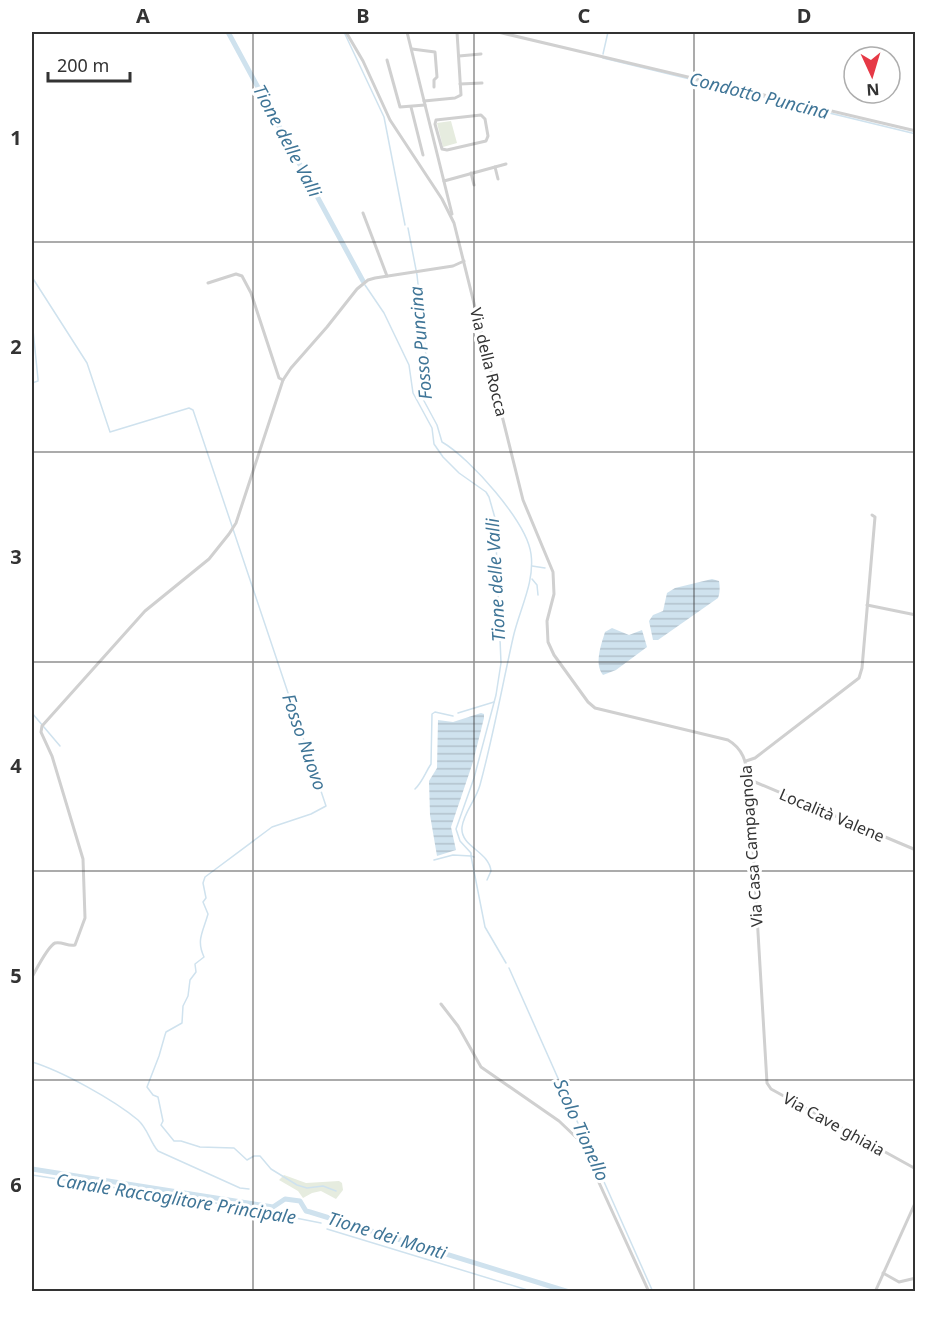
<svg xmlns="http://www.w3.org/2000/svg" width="947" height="1323" font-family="'Noto Sans',sans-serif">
	<defs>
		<pattern id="water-rules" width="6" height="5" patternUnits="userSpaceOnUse" patternTransform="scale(1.5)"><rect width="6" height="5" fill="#cfe2ee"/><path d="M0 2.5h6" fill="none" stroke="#b2c2cd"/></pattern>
	</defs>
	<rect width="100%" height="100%" fill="#fff"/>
	<!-- green -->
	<g fill="#e6ecdf">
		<polygon points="451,121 457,143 443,147 437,123"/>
		<polygon points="284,1175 306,1183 339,1181 342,1183 343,1190 336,1199 321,1191 312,1193 303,1198 298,1191 279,1180"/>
	</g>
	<!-- water -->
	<g fill="url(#water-rules)">
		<path d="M712,579L719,581C720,586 720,594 718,598L658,640H653L649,621L653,615L663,611L667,593L675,588Z"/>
		<path d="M612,628L629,635L642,630L647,647L616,670L603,675C594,664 601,645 605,632Z"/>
		<polygon points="481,713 484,714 484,718 473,762 451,827 456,850 437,856 430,815 429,781 437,768 438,720 453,722"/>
	</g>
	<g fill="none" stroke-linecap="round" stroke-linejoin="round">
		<!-- stream -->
		<g stroke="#cfe2ee" stroke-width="1.5">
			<polyline points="344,32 384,117 405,225"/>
			<polyline points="603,54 608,32"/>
			<polyline points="603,58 916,134"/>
			<path d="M408,228L417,275L427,365L423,399L437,425L442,442C470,458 527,522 531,554C535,583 519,610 513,638C502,687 493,737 480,785C476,800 464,812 462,827C460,847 489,851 491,871L487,880"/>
			<path d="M32,277L87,363L110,432L189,408L193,410L326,806L311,814L272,827L205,877L203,883L206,898L203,902L208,914C203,932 196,940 204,957L195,964L196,972L190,980L188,996L183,1006L182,1023L166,1032L165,1035L159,1056L147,1087L153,1095L158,1097L163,1121L161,1125L174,1141H181L200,1147L234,1148L247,1160L254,1156H260L271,1169L297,1185L307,1188L323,1186L336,1191"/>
			<polyline points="365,285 384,313 409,365 413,393 432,428 434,444 443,457 459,473 486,492 489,497 495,518 501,663 496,695 474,778 456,829 460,841 471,853 471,856 474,857"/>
			<polyline points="32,320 38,379 38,381 32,383"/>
			<polyline points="532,566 545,568"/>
			<polyline points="532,579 537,585 538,595"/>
			<polyline points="32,713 60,746"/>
			<polyline points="458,713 494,702"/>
			<path d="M415,789C423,781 425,773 431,764L432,714L435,712L453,716"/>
			<polyline points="434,860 453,855 471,856 485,927 506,963"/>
			<polyline points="509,968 653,1292"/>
			<path d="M32,1062C62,1071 114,1100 138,1120C148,1129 150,1142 158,1151L240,1188L249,1189"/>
			<polyline points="32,1175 235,1206 321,1223"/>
			<polyline points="327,1229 534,1292"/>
		</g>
		<!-- river -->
		<g stroke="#cfe2ee" stroke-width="5">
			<polyline points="228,32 363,281"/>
			<polyline points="32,1169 273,1207 285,1199 300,1201 306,1211 310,1212 569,1292"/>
		</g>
		<!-- minor -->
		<g stroke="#d0d0d0" stroke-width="3">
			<path d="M346,32L363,61L390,120L442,199L454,223L523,500L553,572L554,594L547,621L548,642L554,655L588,702L595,708L728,740C745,750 746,764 749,782L767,1083L771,1089L916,1169"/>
			<polyline points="407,32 452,214"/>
			<polyline points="498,32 916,131"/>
			<polyline points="412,49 435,52 437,77 434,80 434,87"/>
			<polyline points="459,56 481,54"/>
			<polyline points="387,60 400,107 425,105"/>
			<polyline points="460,84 482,83"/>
			<polyline points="424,101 455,98 461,95 457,32"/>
			<polyline points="411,107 423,155"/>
			<polygon points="481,115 485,119 488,136 486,141 447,150 442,149 435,124 436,120"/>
			<polyline points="495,167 506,164"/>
			<polyline points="471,173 474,185"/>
			<polyline points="444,181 495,167 498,179"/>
			<polyline points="363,213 387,276"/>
			<polyline points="208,283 236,274 242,276 251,293 279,378 283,380"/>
			<polyline points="867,605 916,615"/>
			<polyline points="746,761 755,758 859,678 862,668 875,517 872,515"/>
			<polyline points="749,782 755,782 916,850"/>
			<path d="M32,977C36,970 48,946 55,943C62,941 68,947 75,945L85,918L83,859L52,756L41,732L42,726L145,611L209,559L229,534L236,523L283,380L291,368L327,327L357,289L368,280L375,278L453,266L464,261"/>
			<polyline points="441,1004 458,1026 481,1067 559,1121 580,1141 649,1292"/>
			<polyline points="883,1273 899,1282 916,1278"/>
			<polyline points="875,1292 916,1201"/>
		</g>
	</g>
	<!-- grid -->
	<path fill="none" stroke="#333" stroke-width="1.5" stroke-opacity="0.55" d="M253,32V1292M474,32V1292M694,32V1292M32,242H916M32,452H916M32,662H916M32,871H916M32,1080H916"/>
	<g text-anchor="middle" stroke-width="6" stroke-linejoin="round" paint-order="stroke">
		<!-- street labels -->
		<g font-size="16" fill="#333" stroke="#fff">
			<text transform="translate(489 362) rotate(76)" y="6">Via della Rocca</text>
			<text transform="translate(832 815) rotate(23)" y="6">Località Valene</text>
			<text transform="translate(751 846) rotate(-94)" y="6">Via Casa Campagnola</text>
			<text transform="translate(834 1124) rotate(29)" y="6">Via Cave ghiaia</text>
		</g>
		<!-- water labels -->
		<g font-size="18" font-style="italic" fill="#3f7597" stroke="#fff">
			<text transform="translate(759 96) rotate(14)" y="6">Condotto Puncina</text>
			<text transform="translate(287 141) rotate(62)" y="6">Tione delle Valli</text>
			<text transform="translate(421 343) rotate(-95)" y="6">Fosso Puncina</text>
			<text transform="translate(496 580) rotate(-93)" y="6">Tione delle Valli</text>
			<text transform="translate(304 742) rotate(71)" y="6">Fosso Nuovo</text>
			<text transform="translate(581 1130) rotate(66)" y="6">Scolo Tionello</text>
			<text transform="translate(176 1199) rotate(9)" y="6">Canale Raccoglitore Principale</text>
			<text transform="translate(387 1236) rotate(17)" y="6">Tione dei Monti</text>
		</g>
	</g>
	<!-- border -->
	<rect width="947" height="1323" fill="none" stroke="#ffffff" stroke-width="66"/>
	<!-- north arrow -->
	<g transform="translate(872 75) rotate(176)"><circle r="28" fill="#ffffff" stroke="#adadad" stroke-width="1.5"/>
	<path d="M0-4.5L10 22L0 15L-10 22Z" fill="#e63946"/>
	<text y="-9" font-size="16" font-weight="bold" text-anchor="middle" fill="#333333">N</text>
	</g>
	<!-- scale -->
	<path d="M48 72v9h82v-9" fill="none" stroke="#333333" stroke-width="3"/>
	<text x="57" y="72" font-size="18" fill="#333333" stroke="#ffffff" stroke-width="4.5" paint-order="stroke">200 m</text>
	<rect x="33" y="33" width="881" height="1257" fill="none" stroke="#333" stroke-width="2"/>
	<g font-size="20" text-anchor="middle" font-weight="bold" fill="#333">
		<text x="143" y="23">A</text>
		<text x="363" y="23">B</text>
		<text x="584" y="23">C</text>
		<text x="804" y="23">D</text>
		<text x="16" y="145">1</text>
		<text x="16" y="354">2</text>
		<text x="16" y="564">3</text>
		<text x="16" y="773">4</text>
		<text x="16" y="983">5</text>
		<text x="16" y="1192">6</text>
	</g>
</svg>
